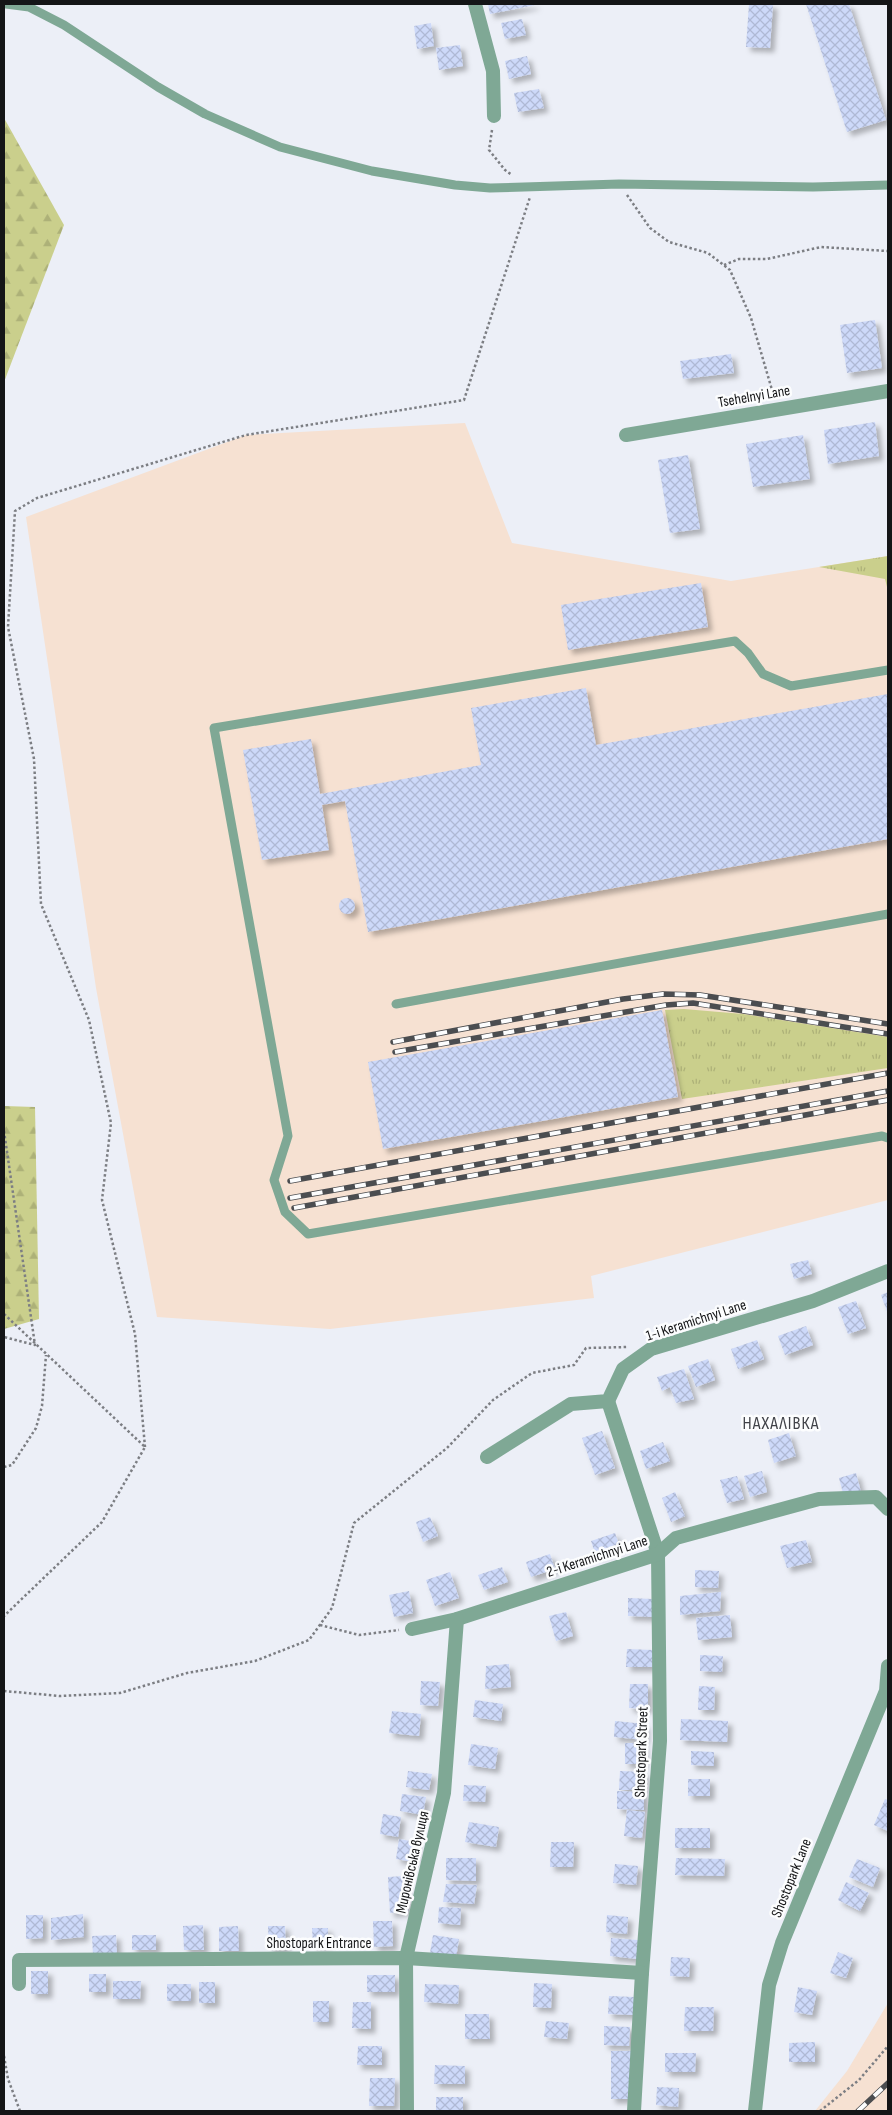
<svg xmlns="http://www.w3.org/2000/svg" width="892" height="2115" font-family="'Sofia Sans Condensed',sans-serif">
	<defs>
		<pattern id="grass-tufts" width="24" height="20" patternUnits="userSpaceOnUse" patternTransform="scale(1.25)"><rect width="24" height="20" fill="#cacf8c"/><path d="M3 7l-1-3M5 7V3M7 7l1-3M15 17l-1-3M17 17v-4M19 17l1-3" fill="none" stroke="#adb178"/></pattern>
		<pattern id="forest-firs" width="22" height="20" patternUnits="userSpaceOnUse" patternTransform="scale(1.25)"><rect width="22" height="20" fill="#cacf8c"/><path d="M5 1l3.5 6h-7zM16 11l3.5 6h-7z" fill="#adb178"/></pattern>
		<pattern id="building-cross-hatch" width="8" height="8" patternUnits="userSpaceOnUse" patternTransform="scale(1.25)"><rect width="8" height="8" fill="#cdd9f9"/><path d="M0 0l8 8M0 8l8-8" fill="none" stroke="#afb9d5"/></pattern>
		<filter id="shadow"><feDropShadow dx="4.5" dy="4.5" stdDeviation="2.5" flood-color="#0004"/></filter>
	</defs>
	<rect width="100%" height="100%" fill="#eceff7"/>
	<!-- industrial -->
	<g fill="#f6e1d2">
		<polygon points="465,423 512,543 731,581 888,556 888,1200 591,1276 594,1298 330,1329 157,1317 96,988 26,517 246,435"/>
		<polygon points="888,2003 888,2111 815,2111 847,2071"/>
	</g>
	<!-- grass -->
	<g fill="url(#grass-tufts)">
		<polygon points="888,556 888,591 885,579 819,567"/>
		<polygon points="684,1009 743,1014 888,1037 888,1068 682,1099 665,1010"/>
	</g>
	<!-- forest -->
	<g fill="url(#forest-firs)">
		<polygon points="4,118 64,225 4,382"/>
		<polygon points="4,1106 35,1107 39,1319 4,1329"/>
	</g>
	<!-- building -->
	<g fill="url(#building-cross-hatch)" filter="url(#shadow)">
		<polygon points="488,4 535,4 535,5 490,14"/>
		<polygon points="749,4 773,4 770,48 746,47"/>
		<polygon points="806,4 849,4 886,120 847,132"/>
		<polygon points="522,19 526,35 505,39 501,23"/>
		<polygon points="431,23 434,46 417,49 414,26"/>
		<polygon points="460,45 463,66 439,70 436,48"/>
		<polygon points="527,56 531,74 509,79 505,61"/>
		<polygon points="539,89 544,108 518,112 514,93"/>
		<polygon points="875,320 882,368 847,373 840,325"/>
		<polygon points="731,354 734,373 683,379 680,361"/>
		<polygon points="875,422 879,456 828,464 824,430"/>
		<polygon points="803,435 810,479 753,487 746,444"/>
		<polygon points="688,455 700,529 670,533 658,460"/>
		<polygon points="701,583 708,627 568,650 561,605"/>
		<polygon points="586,688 596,745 888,694 888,839 368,932 345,801 322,805 329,850 262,860 243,750 311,739 320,794 481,765 471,708"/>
		<circle cx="347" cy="906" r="8"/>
		<polygon points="662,1010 678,1097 383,1149 368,1062"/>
		<polygon points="808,1260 812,1274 794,1279 790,1264"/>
		<polygon points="888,1292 888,1314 881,1295"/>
		<polygon points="856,1301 866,1328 848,1334 838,1307"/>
		<polygon points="806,1326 813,1345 785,1355 778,1336"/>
		<polygon points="757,1340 764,1359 738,1369 731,1349"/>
		<polygon points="708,1359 715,1380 696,1387 688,1366"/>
		<polygon points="684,1369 694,1399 676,1403 670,1387 662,1391 657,1377"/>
		<polygon points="602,1431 615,1468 595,1475 582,1438"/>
		<polygon points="789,1433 796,1456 774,1463 768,1440"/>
		<polygon points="663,1442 670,1461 646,1469 640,1451"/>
		<polygon points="762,1471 767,1492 750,1497 744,1476"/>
		<polygon points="856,1473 861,1492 844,1497 839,1478"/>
		<polygon points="737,1476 744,1499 727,1503 720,1480"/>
		<polygon points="675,1492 685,1516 671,1522 662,1498"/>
		<polygon points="430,1517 438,1536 423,1542 416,1522"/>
		<polygon points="615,1533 620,1547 596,1556 591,1541"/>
		<polygon points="806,1540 812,1562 787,1568 780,1546"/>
		<polygon points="550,1554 555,1569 531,1577 526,1562"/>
		<polygon points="502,1567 508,1582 484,1590 478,1575"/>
		<polygon points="695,1570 719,1571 718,1588 695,1587"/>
		<polygon points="450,1572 459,1598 435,1606 426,1580"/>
		<polygon points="409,1591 413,1613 394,1617 389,1595"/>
		<polygon points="721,1592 720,1611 680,1615 680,1596"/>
		<polygon points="628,1598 653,1599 653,1617 628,1616"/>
		<polygon points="566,1612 573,1636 556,1641 549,1616"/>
		<polygon points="730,1615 732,1637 698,1640 696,1618"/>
		<polygon points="627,1649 653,1650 652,1667 626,1667"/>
		<polygon points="700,1655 723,1656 722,1672 700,1671"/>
		<polygon points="509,1664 511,1687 485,1689 486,1666"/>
		<polygon points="421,1681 440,1682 438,1706 420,1705"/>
		<polygon points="630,1684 648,1684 648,1709 629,1708"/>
		<polygon points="699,1686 715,1687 714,1710 698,1710"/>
		<polygon points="475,1700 503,1704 501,1721 473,1717"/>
		<polygon points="392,1711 421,1714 419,1736 389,1733"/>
		<polygon points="681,1719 728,1721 727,1742 680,1740"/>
		<polygon points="615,1721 645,1724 645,1740 614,1737"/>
		<polygon points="625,1743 644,1743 643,1764 625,1764"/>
		<polygon points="471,1744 498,1748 495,1769 468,1765"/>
		<polygon points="691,1751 714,1752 714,1766 691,1765"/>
		<polygon points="408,1771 432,1774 429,1790 406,1787"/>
		<polygon points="620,1771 645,1772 644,1790 619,1790"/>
		<rect x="688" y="1779" width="22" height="17"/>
		<polygon points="464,1785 486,1786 485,1802 463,1801"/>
		<polygon points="617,1791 644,1792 644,1810 617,1809"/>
		<polygon points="402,1794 426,1797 423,1815 400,1811"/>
		<polygon points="885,1799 888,1800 888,1831 874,1825"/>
		<polygon points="627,1810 645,1812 642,1838 624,1836"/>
		<polygon points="383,1814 401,1817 398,1837 380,1834"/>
		<polygon points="469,1822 499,1827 496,1847 465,1842"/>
		<rect x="675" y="1828" width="35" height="20"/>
		<polygon points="399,1839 417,1842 414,1862 396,1859"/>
		<polygon points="551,1842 574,1842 573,1867 550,1867"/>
		<polygon points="446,1858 476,1858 476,1881 446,1880"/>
		<polygon points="676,1858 725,1859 724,1876 675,1875"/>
		<polygon points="857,1859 880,1868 873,1887 849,1877"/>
		<polygon points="615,1864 638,1866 636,1885 613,1883"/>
		<polygon points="405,1876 408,1911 390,1913 388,1877"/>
		<polygon points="846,1882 869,1893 860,1911 838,1900"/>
		<polygon points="446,1884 477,1885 474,1904 443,1902"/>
		<polygon points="439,1907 461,1908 460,1925 438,1923"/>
		<polygon points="83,1914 84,1937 51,1940 51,1918"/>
		<polygon points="26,1915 43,1915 43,1938 26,1939"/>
		<polygon points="607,1915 628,1917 627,1934 606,1932"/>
		<polygon points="373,1921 392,1921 393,1946 374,1947"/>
		<polygon points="203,1925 204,1950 184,1950 183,1926"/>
		<polygon points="238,1926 239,1951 219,1951 219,1927"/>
		<polygon points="268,1926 285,1926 286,1949 269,1950"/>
		<polygon points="312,1928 328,1928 328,1946 313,1946"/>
		<polygon points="116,1935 117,1954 93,1954 92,1936"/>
		<rect x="132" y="1935" width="24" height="15"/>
		<polygon points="433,1935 459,1939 456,1958 430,1953"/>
		<polygon points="611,1938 638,1940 637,1959 610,1956"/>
		<polygon points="838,1952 853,1958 846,1978 830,1973"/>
		<polygon points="671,1957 690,1958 689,1977 670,1976"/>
		<rect x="31" y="1971" width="17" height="23"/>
		<rect x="89" y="1974" width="17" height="18"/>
		<rect x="367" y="1975" width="28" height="17"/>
		<polygon points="113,1981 141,1981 140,1999 113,1999"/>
		<rect x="199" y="1982" width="16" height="21"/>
		<polygon points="534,1983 552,1984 551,2008 533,2007"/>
		<rect x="167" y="1984" width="24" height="17"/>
		<polygon points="425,1984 459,1985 458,2004 424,2002"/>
		<polygon points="798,1987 817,1991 812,2015 794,2012"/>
		<polygon points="609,1996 635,1997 634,2015 608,2014"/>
		<rect x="313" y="2001" width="16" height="21"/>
		<polygon points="353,2002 371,2002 371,2029 352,2028"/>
		<polygon points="685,2007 714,2007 713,2031 684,2031"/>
		<polygon points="465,2014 489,2014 490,2039 465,2039"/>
		<polygon points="546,2021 569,2023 567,2039 544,2037"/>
		<polygon points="604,2026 630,2027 629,2046 604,2045"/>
		<polygon points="815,2042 815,2062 789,2062 789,2043"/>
		<polygon points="358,2046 382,2046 382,2065 357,2065"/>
		<rect x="611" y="2051" width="22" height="48"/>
		<polygon points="665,2053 696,2053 695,2072 665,2072"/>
		<polygon points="435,2065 465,2066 465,2084 434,2084"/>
		<polygon points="370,2078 395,2078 394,2106 369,2106"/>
		<polygon points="657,2087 679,2088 678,2107 656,2105"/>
		<rect x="436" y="2097" width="27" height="14"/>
	</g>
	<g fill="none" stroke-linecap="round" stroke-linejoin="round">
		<!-- path -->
		<g stroke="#7c7e83" stroke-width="2.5" stroke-dasharray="2.5 2.5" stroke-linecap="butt">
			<polyline points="492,130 489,150 505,170 512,175"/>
			<polyline points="627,195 650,228 669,242 708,253 730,270 751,318 772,390 776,396"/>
			<polyline points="724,265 739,259 767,259 821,247 887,251"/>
			<polyline points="4,1131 35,1345 4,1337"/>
			<polyline points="4,1314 145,1447 102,1522 4,1616"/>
			<polyline points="145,1447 135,1334 102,1200 111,1123 89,1020 41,904 34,759 8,627 15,511 37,498 246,435 464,400 530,197"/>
			<polyline points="4,1467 12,1465 36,1428 42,1406 46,1355"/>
			<polyline points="320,1625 359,1635 399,1630"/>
			<polyline points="4,1691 60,1696 120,1693 187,1673 255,1661 309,1640 332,1608 354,1523 447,1448 493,1400 532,1373 574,1365 586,1348 627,1347"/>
			<polyline points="4,2056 8,2079 20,2111"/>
			<polyline points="820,2111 859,2080 888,2046"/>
		</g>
		<!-- service -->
		<g stroke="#7fa895" stroke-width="9">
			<polyline points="6,4 29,7 64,25 158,87 205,114 280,147 372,171 455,185 490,188 619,184 813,187 888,185"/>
			<polyline points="888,670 791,686 763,674 748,653 735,641 214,728 288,1136 274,1180 285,1212 308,1234 882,1136 888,1138"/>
			<polyline points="396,1004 888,914"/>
		</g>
		<!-- minor -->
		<g stroke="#7fa895" stroke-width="14">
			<polyline points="475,4 493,71 494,116"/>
			<polyline points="626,435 888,391"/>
			<polyline points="608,1401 658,1554 660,1741 642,1973 634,2111"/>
			<polyline points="487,1457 571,1404 608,1401 623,1369 651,1349 813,1301 888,1271"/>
			<polyline points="412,1629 457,1619 658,1554 676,1538 819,1499 876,1497 888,1509"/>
			<polyline points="19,1984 19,1960 406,1958 642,1973"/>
			<polyline points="407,2111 406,1958 444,1793 457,1619"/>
			<polyline points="755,2111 769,1985 782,1943 886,1691 888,1666"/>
		</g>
		<!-- rail casing -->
		<g stroke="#4b4d50" stroke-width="5.5">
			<g id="rail">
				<polyline points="393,1042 623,999 663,994 700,995 888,1024"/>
				<polyline points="395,1052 666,1005 693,1003 888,1034"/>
				<polyline points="290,1181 888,1073"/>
				<polyline points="290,1198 888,1091"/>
				<polyline points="294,1208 888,1100"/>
				<polyline points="858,2111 888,2083"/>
			</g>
		</g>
		<!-- rail -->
		<use href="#rail" stroke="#fcfdfe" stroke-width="4" stroke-dasharray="11" stroke-linecap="butt"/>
	</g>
	<g text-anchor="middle" stroke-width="5" stroke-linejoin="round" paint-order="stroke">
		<!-- street labels -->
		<g font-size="15" fill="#141517" stroke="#fcfdfe">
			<text transform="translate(754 396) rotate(-10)" y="5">Tsehelnyi Lane</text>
			<text transform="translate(696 1320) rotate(-18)" y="5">1-i Keramichnyi Lane</text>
			<text transform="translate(597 1556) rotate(-18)" y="5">2-i Keramichnyi Lane</text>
			<text transform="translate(641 1752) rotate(-88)" y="5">Shostopark Street</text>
			<text transform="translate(412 1862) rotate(-77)" y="5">Миронівська вулиця</text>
			<text transform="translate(791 1878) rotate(-68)" y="5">Shostopark Lane</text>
			<text x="319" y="1948">Shostopark Entrance</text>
		</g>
		<!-- quarter labels -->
		<g font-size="18" letter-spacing="1" fill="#404248" stroke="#fcfdfe">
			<text x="781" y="1429">НАХАЛІВКА</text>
		</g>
	</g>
	<!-- border -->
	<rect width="892" height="2115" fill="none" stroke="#141517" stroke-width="10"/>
</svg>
